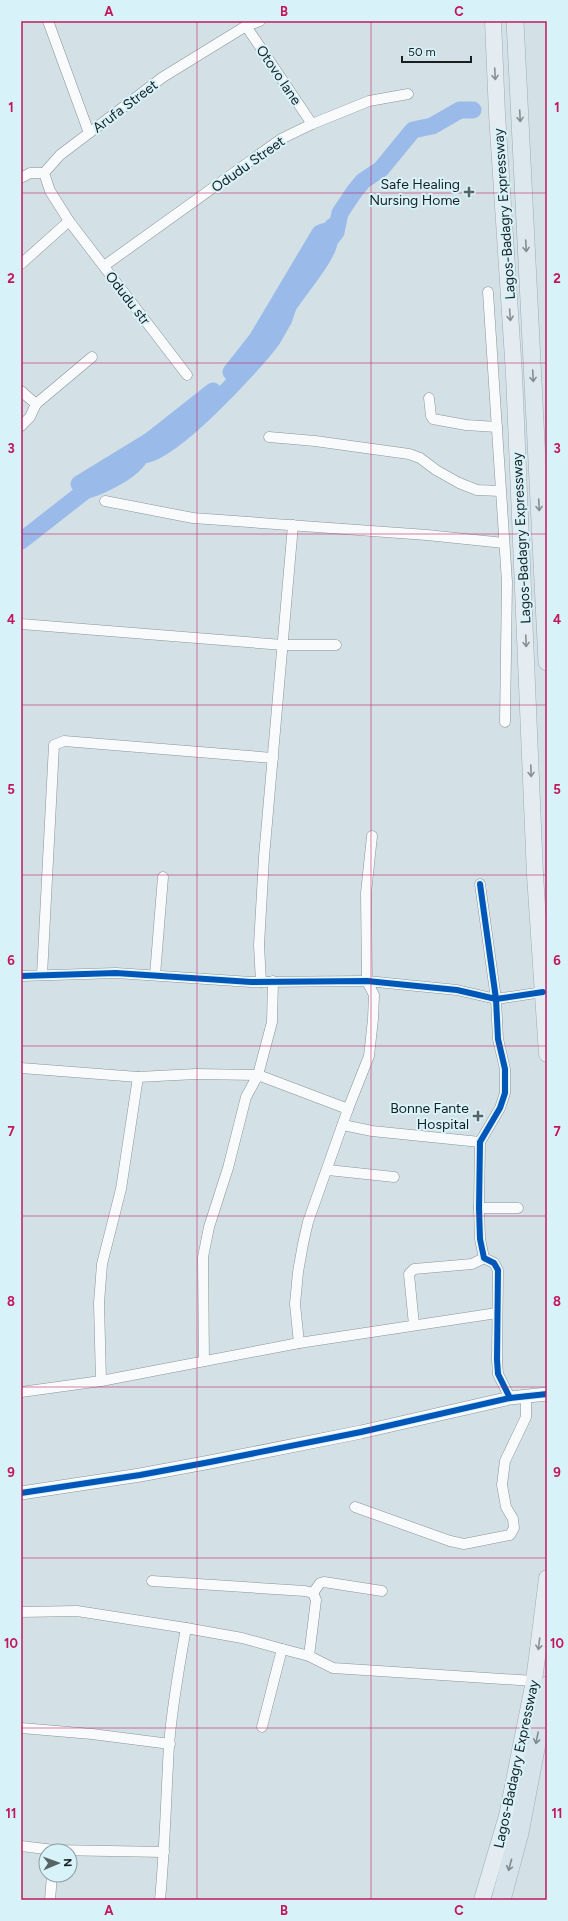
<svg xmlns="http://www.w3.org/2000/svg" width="568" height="1921" font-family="Figtree,sans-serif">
	<rect width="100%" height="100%" fill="#d3e0e5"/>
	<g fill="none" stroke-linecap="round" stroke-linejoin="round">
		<!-- river -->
		<g stroke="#9abbe9" stroke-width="17">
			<polyline points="231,372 257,339 320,233 332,229 333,226"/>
			<polyline points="79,484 151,440 213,391"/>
			<path d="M21,541L85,491C101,486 134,471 141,455C167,459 255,363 272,340C276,333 280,326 284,319C286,313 287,307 291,302C299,290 330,253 329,241L336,232L340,213L354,192L363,181L381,169L413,130L432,126L460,110H473"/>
		</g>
		<!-- minor casing -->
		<g stroke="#8a9498" stroke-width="11">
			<g id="minor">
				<polyline points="48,21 89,133"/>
				<polyline points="246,26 312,124"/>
				<polyline points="21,178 30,173 44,173"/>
				<polyline points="21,264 69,221"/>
				<polyline points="104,266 281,139 312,124 369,101 408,94"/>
				<polyline points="488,292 507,582 505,722"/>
				<polyline points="187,375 69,221 50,191 44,173 60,155 163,77 246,26 260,21"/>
				<polyline points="21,391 36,404"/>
				<polyline points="429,398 431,416 433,419 466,425 497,427"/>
				<polyline points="21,426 30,417 36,404 92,357"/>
				<polyline points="269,437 315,441 409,454 420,458 436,470 459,483 477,490 500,491"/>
				<polyline points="105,501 193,518 427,535 504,543"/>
				<polyline points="21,624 283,645 336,645"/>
				<polyline points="480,884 496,999 498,1039 505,1069 505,1093 500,1108 480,1142 479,1208 480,1239 484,1258 494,1263 498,1270 497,1360 498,1374 510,1398"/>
				<polyline points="42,975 54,745 64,741 273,758"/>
				<polyline points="155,975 163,877"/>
				<polyline points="21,976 116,973 251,982 367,981 457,990 496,999 543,992"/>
				<polyline points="261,982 259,945 264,857 293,525"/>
				<polyline points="21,1068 138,1077 196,1074 258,1075 348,1109"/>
				<polyline points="343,1125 372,1131 480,1142"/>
				<polyline points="328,1170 394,1177"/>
				<polyline points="479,1208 518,1208"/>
				<polyline points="414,1325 409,1274 414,1269 472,1264 484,1258"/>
				<polyline points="299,1343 295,1304 298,1272 303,1244 308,1222 348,1109 369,1056 373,1019 374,995 367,981 366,893 372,836"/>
				<polyline points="204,1361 203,1257 209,1227 228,1168 246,1097 258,1075 272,1022 273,981"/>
				<polyline points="101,1381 99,1303 102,1264 121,1189 138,1077"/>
				<polyline points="21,1392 101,1381 299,1343 497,1313"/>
				<polyline points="355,1507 450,1541 464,1544 510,1535 514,1528 513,1519 506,1507 502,1485 505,1461 526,1417 526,1397"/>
				<polyline points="152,1581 305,1591 313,1593 316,1600 309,1656"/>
				<polyline points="313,1593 320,1583 324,1582 382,1591"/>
				<polyline points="21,1612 77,1611 186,1628 242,1638 282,1649 309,1656 333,1668 534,1681"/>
				<polyline points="262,1727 282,1649"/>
				<polyline points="21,1728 92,1734 170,1744"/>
				<polyline points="21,1846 54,1850 164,1852"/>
				<polyline points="50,1900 52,1875"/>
				<path d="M160,1900C165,1848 166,1797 169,1745C172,1706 179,1667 186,1628"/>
			</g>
		</g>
		<!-- tertiary casing -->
		<g stroke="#8a9498" stroke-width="14">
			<polyline id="tertiary" points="21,1493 140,1475 210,1462 361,1432 510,1398 547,1394"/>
		</g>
		<!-- primary casing -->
		<g stroke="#9badb7" stroke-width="17">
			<g id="primary">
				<polyline points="493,21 497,114 514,374 535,875 547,1054"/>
				<polyline points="482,1900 507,1816 534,1681 547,1578"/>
			</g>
		</g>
		<!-- trunk casing -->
		<g stroke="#9badb7" stroke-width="18">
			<polyline id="trunk" points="515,21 547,662"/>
		</g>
		<!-- motorway casing -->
		<g stroke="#9badb7" stroke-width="20">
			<polyline id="motorway" points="501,1900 519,1833 547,1686"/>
		</g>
		<!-- minor -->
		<use href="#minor" stroke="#f8fafb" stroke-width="10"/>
		<!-- tertiary -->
		<use href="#tertiary" stroke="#f8fafb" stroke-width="13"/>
		<!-- primary -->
		<use href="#primary" stroke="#e4ecf1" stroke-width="16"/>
		<!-- trunk -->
		<use href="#trunk" stroke="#dde8ee" stroke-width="17"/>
		<!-- motorway -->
		<use href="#motorway" stroke="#d6e3eb" stroke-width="19"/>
		<!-- cycleway casing -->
		<g stroke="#d8f2fa" stroke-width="8">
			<g id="cycleway">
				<polyline points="480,884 496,999 498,1039 505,1069 505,1093 500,1108 480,1142 479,1208 480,1239 484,1258 494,1263 498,1270 497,1360 498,1374 510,1398"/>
				<polyline points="21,976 116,973 251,982 367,981 457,990 496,999 543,992"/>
				<polyline points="21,1493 140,1475 210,1462 361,1432 510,1398 547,1394"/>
			</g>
		</g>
		<!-- cycleway -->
		<use href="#cycleway" stroke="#0057b8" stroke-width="6"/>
	</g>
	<!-- one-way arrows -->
	<defs><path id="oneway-shaft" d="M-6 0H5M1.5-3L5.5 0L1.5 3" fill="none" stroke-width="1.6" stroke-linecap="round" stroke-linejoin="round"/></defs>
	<g stroke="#879094">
		<use href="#oneway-shaft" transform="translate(495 74) rotate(87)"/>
		<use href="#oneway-shaft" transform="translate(510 315) rotate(86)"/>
		<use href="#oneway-shaft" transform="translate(526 641) rotate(88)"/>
		<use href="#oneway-shaft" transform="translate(531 771) rotate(88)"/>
		<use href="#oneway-shaft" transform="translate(539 1644) rotate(97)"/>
	</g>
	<g stroke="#838e92">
		<use href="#oneway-shaft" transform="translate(520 116) rotate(87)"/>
		<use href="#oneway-shaft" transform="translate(526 246) rotate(87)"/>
		<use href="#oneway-shaft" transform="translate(533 376) rotate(87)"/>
		<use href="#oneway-shaft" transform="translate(539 505) rotate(87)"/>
	</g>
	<g stroke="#808b91">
		<use href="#oneway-shaft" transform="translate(537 1738) rotate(101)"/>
		<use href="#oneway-shaft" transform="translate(510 1865) rotate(105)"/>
	</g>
	<!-- grid -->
	<path fill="none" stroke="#c2185b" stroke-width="1" stroke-opacity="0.55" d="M197,21V1900M371,21V1900M21,193H547M21,363H547M21,534H547M21,705H547M21,875H547M21,1046H547M21,1216H547M21,1387H547M21,1558H547M21,1728H547"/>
	<!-- markers -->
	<g fill="#586366" stroke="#d8f2fa" stroke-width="1.5">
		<path d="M467 186h4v4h4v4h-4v4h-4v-4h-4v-4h4z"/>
		<path d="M476 1110h4v4h4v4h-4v4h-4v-4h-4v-4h4z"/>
	</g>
	<g text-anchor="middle" stroke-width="4" stroke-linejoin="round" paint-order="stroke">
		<!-- street labels -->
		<g font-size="14" fill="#161f22" stroke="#d8f2fa">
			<text transform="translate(279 75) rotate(56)" y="5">Otovo lane</text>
			<text transform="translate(125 106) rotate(-37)" y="5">Arufa Street</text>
			<text transform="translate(248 164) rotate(-35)" y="5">Odudu Street</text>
			<text transform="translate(504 214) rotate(-94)" y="5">Lagos-Badagry Expressway</text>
			<text transform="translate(128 298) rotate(52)" y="5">Odudu str</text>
			<text transform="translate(521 538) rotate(-93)" y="5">Lagos-Badagry Expressway</text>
			<text transform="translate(516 1764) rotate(-78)" y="5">Lagos-Badagry Expressway</text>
		</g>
		<!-- poi labels -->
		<g font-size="14" fill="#161f22" stroke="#d8f2fa" text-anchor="end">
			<text x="460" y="189">Safe Healing<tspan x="460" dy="16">Nursing Home</tspan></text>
			<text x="469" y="1113">Bonne Fante<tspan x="469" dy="16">Hospital</tspan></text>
		</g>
	</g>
	<!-- border -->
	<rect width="568" height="1921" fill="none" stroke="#d8f2fa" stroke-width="44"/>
	<!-- north arrow -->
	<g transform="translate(58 1863) rotate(88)"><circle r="19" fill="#d8f2fa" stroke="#8a9ea4"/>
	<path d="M0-3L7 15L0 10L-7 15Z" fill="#586366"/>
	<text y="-6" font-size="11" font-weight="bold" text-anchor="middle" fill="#161f22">N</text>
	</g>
	<!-- scale -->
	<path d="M402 56v6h69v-6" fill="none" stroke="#161f22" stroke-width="2"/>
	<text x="408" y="56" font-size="12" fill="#161f22" stroke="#d8f2fa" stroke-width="3" paint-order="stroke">50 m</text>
	<rect x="22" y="22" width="524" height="1877" fill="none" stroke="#c2185b" stroke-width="1.5"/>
	<g font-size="13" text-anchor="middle" font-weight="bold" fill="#c2185b">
		<text x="109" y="16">A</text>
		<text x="284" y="16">B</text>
		<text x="459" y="16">C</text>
		<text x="11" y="112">1</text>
		<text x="557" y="112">1</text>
		<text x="11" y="283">2</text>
		<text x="557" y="283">2</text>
		<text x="11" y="453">3</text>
		<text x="557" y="453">3</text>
		<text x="11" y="624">4</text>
		<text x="557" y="624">4</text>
		<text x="11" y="794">5</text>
		<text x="557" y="794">5</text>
		<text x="11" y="965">6</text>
		<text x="557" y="965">6</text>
		<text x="11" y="1136">7</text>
		<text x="557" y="1136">7</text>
		<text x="11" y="1306">8</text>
		<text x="557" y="1306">8</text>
		<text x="11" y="1477">9</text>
		<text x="557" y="1477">9</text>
		<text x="11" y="1648">10</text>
		<text x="557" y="1648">10</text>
		<text x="11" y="1818">11</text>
		<text x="557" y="1818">11</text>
		<text x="109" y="1915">A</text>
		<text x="284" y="1915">B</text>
		<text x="459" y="1915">C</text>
	</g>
</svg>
